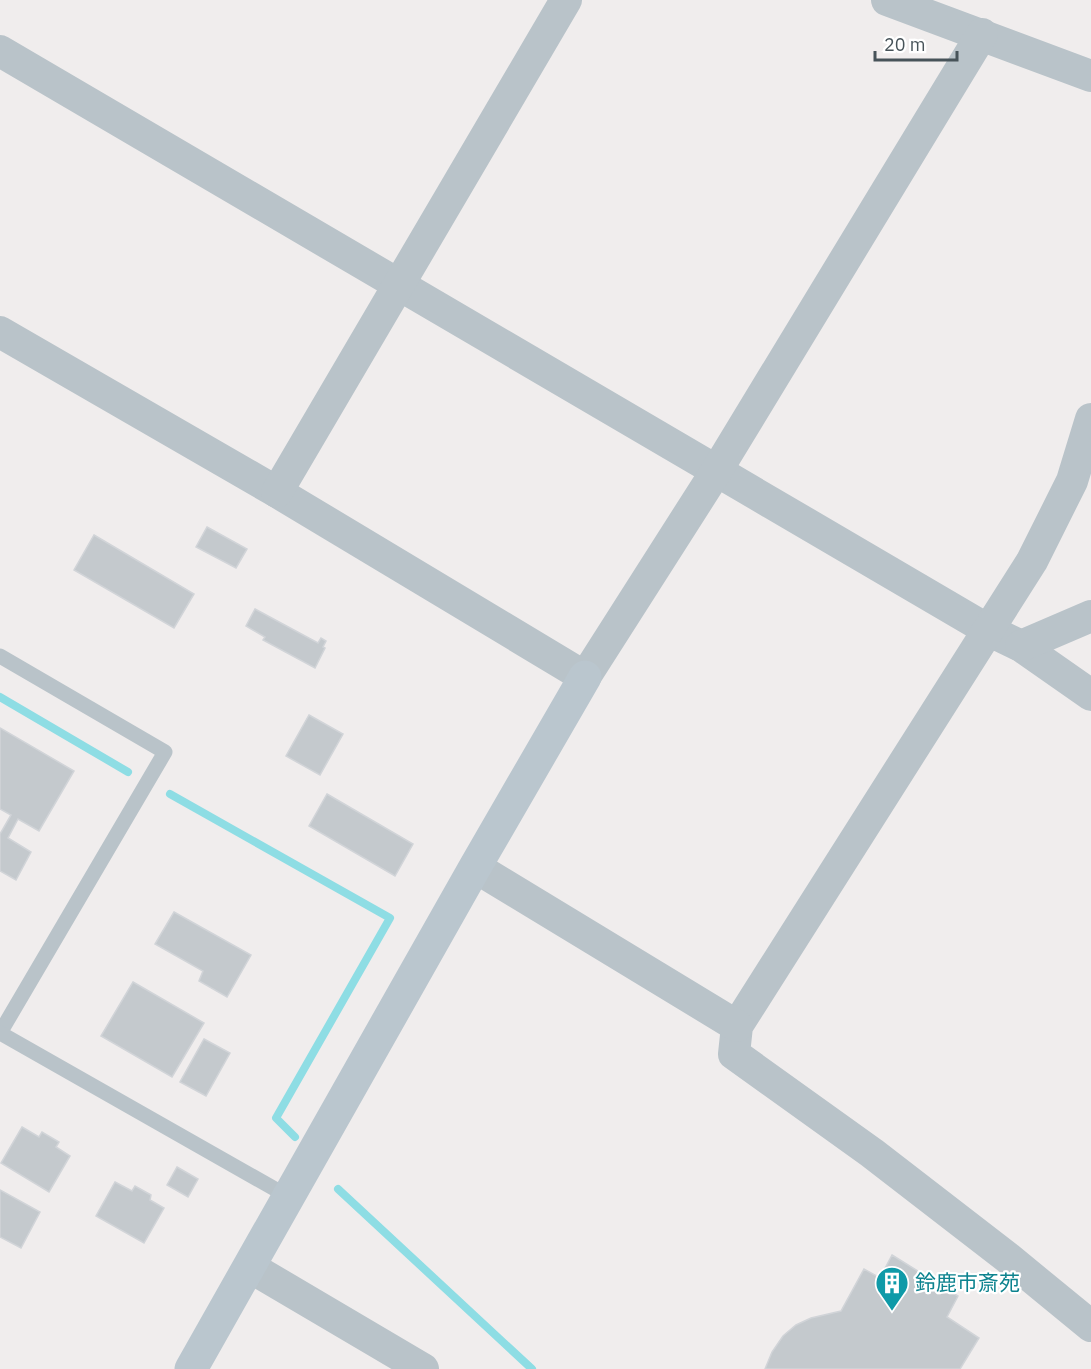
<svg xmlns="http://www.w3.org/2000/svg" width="1091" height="1369" font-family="'IBM Plex Sans','Noto Sans JP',sans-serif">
	<rect width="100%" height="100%" fill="#f0eded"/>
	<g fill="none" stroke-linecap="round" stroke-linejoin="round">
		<!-- stream -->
		<g stroke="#8edde4" stroke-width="8">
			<polyline points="0,697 128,772"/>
			<polyline points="170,794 390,918 276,1118 295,1137"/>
			<polyline points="338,1189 532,1369"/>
		</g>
	</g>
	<!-- building -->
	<g fill="#c4c9cd" stroke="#d1d4d8" stroke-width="1.5">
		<polygon points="207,527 247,549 236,568 196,547"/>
		<polygon points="94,535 194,594 174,628 74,570"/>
		<polygon points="255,609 318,643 321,638 326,641 323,647 325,648 315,668 263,640 265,637 246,626"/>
		<polygon points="309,715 343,734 320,775 286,756"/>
		<polygon points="0,728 74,771 39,831 18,819 8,838 31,852 16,880 0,871 0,834 11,815 0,809"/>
		<polygon points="327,794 413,844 395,876 309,826"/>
		<polygon points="174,912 251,955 227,997 199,981 203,971 155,944"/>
		<polygon points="133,982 204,1023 172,1077 101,1036"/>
		<polygon points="204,1039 230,1053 206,1096 180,1082"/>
		<polygon points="22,1127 39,1137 42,1132 59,1142 56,1147 70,1156 49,1192 1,1163"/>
		<polygon points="177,1167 198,1179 188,1197 167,1185"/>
		<polygon points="115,1182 132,1191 135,1186 151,1195 150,1200 164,1208 144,1243 96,1216"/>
		<polygon points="0,1190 40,1212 21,1248 0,1237"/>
		<polygon points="892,1255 958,1296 947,1317 979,1338 960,1369 765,1369 772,1352 783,1336 796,1325 811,1318 841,1311 864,1269 880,1278"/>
	</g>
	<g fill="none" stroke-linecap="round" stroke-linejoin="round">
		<!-- lane -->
		<g stroke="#b9c3c9" stroke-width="15">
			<polyline points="0,656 165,752 0,1033"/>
			<polyline points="0,1033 289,1197"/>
		</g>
		<!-- street -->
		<g stroke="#b9c3c9" stroke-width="32">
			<polyline points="887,0 1091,76"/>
			<polyline points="0,51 990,631 1021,646 1091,695"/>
			<polyline points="0,332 277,492 585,677 717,470 982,34"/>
			<polyline points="1091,419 1072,481 1032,561 737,1026 734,1054 872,1153 1008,1258 1091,1326"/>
			<polyline points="277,492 566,0"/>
			<polyline points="1021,646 1091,616"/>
			<polyline points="475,867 737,1026"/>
			<polyline points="250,1267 423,1369"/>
		</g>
		<!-- secondary -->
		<polyline stroke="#bac6ce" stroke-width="33" points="191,1369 475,867 585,677"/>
	</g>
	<!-- icons -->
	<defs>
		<g id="building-pin" transform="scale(1.725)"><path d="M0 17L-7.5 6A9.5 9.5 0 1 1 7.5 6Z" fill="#0f9aa8" stroke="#fff"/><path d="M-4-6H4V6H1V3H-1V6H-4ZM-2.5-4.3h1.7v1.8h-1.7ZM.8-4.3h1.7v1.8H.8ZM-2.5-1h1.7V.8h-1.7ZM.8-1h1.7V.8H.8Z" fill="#fff"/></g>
	</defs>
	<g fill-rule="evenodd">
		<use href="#building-pin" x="892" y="1283"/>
	</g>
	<g text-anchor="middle" stroke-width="4.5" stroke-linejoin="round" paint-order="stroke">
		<!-- culture labels -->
		<g font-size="21" fill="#0d838f" stroke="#fff" text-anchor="start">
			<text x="915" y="1290">鈴鹿市斎苑</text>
		</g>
	</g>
	<!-- scale -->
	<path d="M875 51v9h82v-9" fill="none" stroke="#475359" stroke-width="3"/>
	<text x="884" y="51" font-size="18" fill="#475359" stroke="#ffffff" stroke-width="4.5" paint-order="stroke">20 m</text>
</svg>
